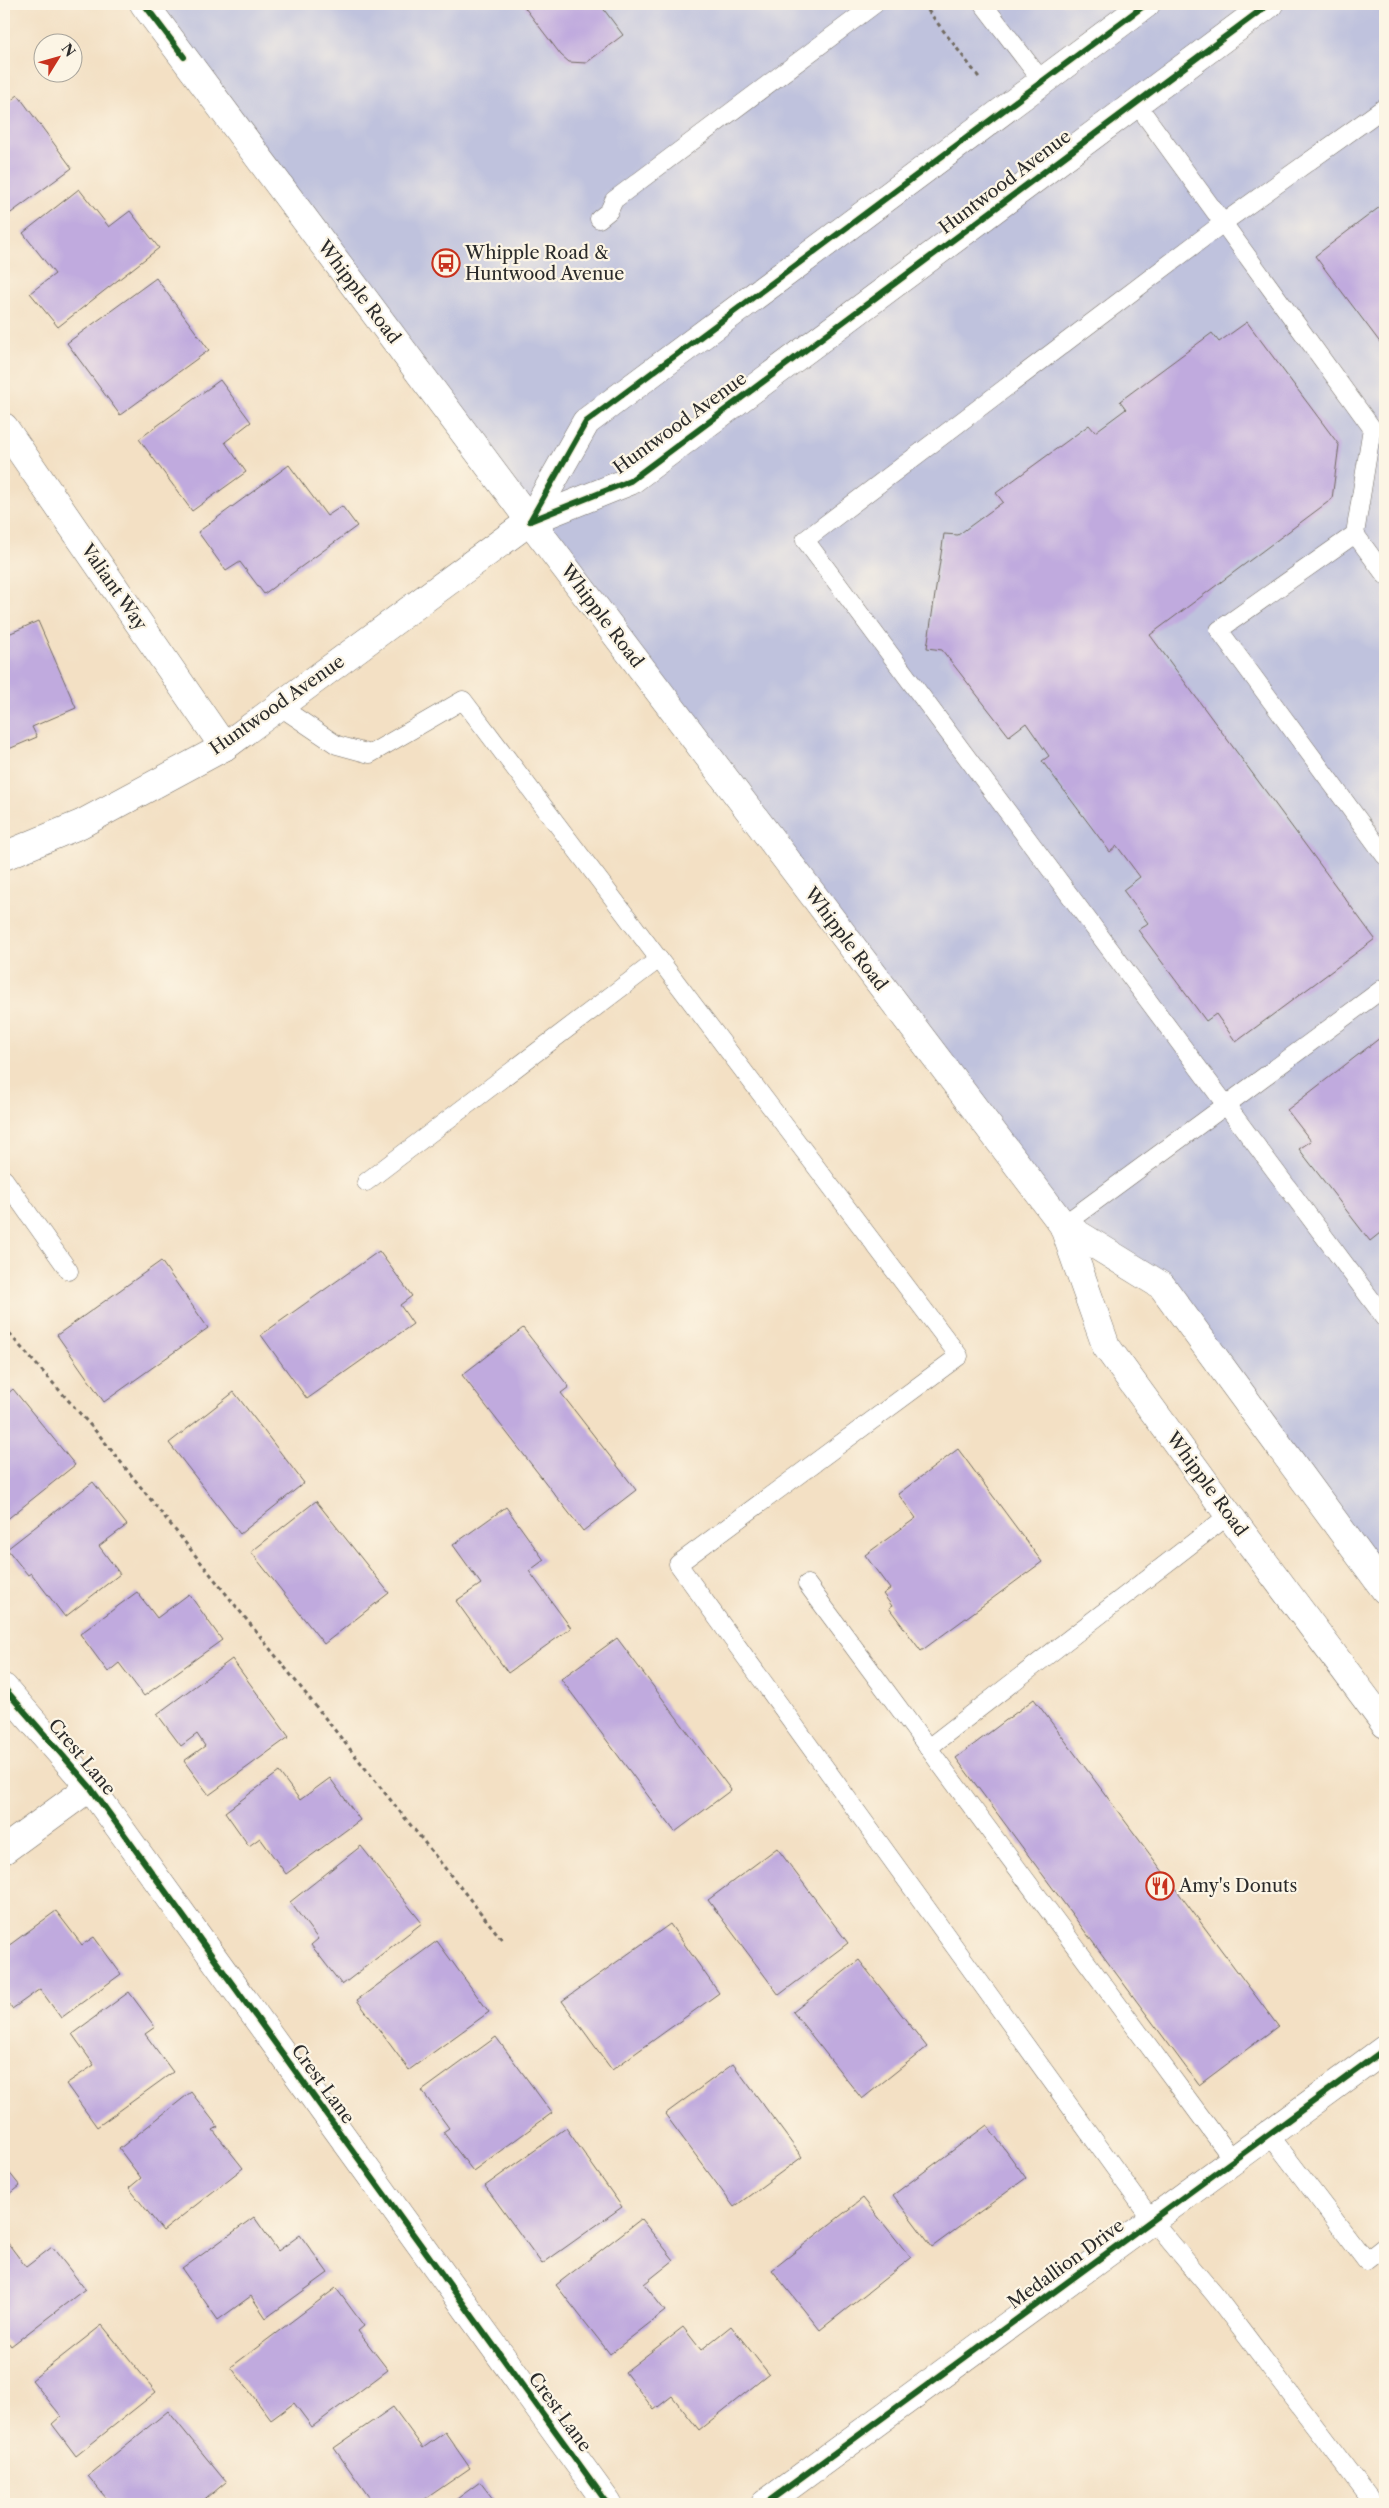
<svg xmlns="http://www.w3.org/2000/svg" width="1389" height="2508" font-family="'Libre Caslon Text',serif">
	<rect width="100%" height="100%" fill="#fcf5e5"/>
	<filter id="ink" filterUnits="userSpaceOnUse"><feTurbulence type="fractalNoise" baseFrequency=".02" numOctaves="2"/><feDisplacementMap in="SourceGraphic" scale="10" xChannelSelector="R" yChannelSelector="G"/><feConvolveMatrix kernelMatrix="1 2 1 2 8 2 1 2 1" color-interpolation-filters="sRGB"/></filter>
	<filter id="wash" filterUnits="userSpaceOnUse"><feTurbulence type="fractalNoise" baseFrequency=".0096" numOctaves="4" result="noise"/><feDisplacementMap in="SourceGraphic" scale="20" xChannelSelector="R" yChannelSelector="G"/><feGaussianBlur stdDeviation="1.12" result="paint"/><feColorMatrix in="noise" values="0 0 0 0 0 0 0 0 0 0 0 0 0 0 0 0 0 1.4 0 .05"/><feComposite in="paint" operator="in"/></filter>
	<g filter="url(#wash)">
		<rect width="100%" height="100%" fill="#f3e0c4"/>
		<!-- industrial -->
		<polygon fill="#bfc2dd" points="144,4 1385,4 1385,1590 1162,1286 1063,1225"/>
		<g id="blocks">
			<!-- building -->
			<g fill="#c0aade">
				<polygon points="522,4 606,4 602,7 623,35 586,63 569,62 561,55"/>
				<polygon points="18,95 72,168 4,218 4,106"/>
				<polygon points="79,189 109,227 130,211 159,248 58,327 30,293 55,274 23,233"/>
				<polygon points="1385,203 1385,349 1315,256"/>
				<polygon points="156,278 209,350 120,415 67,343"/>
				<polygon points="1247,322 1339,445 1332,499 1150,635 1375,939 1236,1042 1216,1014 1206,1021 1138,930 1148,923 1123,890 1140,877 1117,846 1110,852 1042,761 1049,756 1026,723 1009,736 942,650 927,648 944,534 958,535 1003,502 996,493 1089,425 1095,432 1126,409 1120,401 1212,333 1219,342"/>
				<polygon points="220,380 251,422 225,442 246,472 192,511 139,439"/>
				<polygon points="289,465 327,516 342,506 357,526 264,594 240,562 226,571 198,532"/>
				<polygon points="38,621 76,708 32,727 37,737 4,751 4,636"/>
				<polygon points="1385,1034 1385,1239 1380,1233 1370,1241 1299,1149 1311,1141 1287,1110"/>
				<polygon points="379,1251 412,1296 400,1305 413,1324 307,1399 261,1335"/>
				<polygon points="161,1261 208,1328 104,1402 57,1335"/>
				<polygon points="523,1328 569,1387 561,1393 636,1490 583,1531 462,1375"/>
				<polygon points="13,1389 75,1465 5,1521 4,1397"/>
				<polygon points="234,1392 304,1483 240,1534 169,1443"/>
				<polygon points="958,1449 1042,1562 921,1651 889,1608 892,1606 883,1594 890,1589 865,1555 916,1518 898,1494"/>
				<polygon points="93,1482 127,1525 99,1546 120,1574 65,1617 31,1573 28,1575 7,1549"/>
				<polygon points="316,1501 389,1593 324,1644 251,1552"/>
				<polygon points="506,1507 544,1560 529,1571 571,1628 508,1673 456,1601 481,1584 453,1545"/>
				<polygon points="137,1592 157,1618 189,1594 222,1640 144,1696 119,1663 108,1672 80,1634"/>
				<polygon points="617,1638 731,1790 675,1832 561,1679"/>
				<polygon points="232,1659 289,1737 209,1795 184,1761 205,1746 197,1734 181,1746 157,1714"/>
				<polygon points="1034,1699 1278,2026 1199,2085 956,1758"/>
				<polygon points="279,1772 300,1800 330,1778 360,1820 286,1874 260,1838 249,1846 225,1812"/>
				<polygon points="361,1846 422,1923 342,1985 311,1945 318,1939 290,1902"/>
				<polygon points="777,1848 848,1943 779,1995 708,1900"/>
				<polygon points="56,1911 82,1945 94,1937 121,1974 61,2018 40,1989 12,2009 4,1997 4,1949"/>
				<polygon points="670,1924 719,1993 612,2070 562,2001"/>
				<polygon points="437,1941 489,2012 409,2070 357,2000"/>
				<polygon points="859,1960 927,2047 862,2099 793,2012"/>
				<polygon points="129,1992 155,2027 145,2034 173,2072 97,2127 66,2084 94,2065 72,2034"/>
				<polygon points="496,2037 552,2113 473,2171 443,2132 449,2128 422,2091"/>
				<polygon points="733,2064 802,2157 734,2207 665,2114"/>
				<polygon points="191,2092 218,2127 213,2130 243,2168 163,2231 129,2188 141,2178 119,2149"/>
				<polygon points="987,2125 1026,2178 932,2247 893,2195"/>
				<polygon points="566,2128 622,2207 542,2264 485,2186"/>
				<polygon points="4,2166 20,2186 4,2199"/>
				<polygon points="863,2198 911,2258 820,2330 772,2270"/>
				<polygon points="254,2217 278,2251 300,2235 328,2273 266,2318 251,2296 218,2320 182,2269"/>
				<polygon points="641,2219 674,2260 644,2284 665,2311 610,2354 556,2285"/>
				<polygon points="4,2238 26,2267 52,2247 85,2289 11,2346 4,2337"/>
				<polygon points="336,2288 364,2326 358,2331 388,2370 312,2427 294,2403 271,2420 231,2367"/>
				<polygon points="102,2325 156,2392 76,2456 52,2424 61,2416 32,2380"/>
				<polygon points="731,2326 769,2374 699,2430 672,2396 654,2410 625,2372 683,2327 701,2350"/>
				<polygon points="393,2407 423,2448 445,2432 470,2468 418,2504 374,2504 334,2448"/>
				<polygon points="168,2411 226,2482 200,2504 111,2504 88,2476"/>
				<polygon points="480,2482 497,2504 450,2504"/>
			</g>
		</g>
	</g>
	<g filter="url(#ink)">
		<use href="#blocks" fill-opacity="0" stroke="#716a61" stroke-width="1"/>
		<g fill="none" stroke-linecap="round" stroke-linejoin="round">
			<!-- service casing -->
			<g stroke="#716a61" stroke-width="19">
				<g id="service">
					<polyline points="983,4 1042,81"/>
					<polyline points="1136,103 1372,428 1355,534 1219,630 1385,856"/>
					<polyline points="1385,107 1223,223 805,540 1226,1105 1385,987"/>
					<polyline points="599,219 609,211 614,200 875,4"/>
					<polyline points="1355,534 1385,575"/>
					<polyline points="279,706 337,745 370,754 463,700 959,1356 678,1564 1152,2220 1215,2295 1374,2504"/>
					<polyline points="4,1179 69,1271"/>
					<polyline points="366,1182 659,959"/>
					<polyline points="1063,1225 1226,1105 1385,1318"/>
					<polyline points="807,1584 1233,2160"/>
					<polyline points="928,1748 1229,1515"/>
					<polyline points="1269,2134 1366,2261 1385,2246"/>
				</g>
			</g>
			<!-- minor casing -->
			<g stroke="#716a61" stroke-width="29">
				<g id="minor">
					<polyline points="4,427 224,747"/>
					<polyline points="4,856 81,824 224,747 530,521"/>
					<polyline points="4,1688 90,1787 608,2504"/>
					<polyline points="4,1850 90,1787"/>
					<polyline points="765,2504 1385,2049"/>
				</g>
			</g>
			<!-- tertiary casing -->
			<g stroke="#716a61" stroke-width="29">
				<g id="tertiary">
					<polyline points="530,521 630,481 1269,4"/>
					<polyline points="530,521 586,422 1146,4"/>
				</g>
			</g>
			<!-- secondary casing -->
			<g stroke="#716a61" stroke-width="29">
				<g id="secondary">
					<polyline points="144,4 530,521 1063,1225 1106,1346 1229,1515 1385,1724"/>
					<polyline points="1063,1225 1162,1286 1385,1590"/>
				</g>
			</g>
			<!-- path -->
			<g stroke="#716a61" stroke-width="3" stroke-dasharray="4 4" stroke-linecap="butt">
				<polyline points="923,4 981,80"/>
				<polyline points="4,1328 100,1436 504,1942"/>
			</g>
			<!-- service -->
			<use href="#service" stroke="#fff" stroke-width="18"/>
			<!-- minor -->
			<use href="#minor" stroke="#fff" stroke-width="28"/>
			<!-- tertiary -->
			<use href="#tertiary" stroke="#fff" stroke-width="28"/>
			<!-- secondary -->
			<use href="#secondary" stroke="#fff" stroke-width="28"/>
			<!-- cycleway casing -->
			<g stroke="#fcf5e5" stroke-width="9">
				<g id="cycleway">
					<polyline points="144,4 184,57"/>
					<polyline points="530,521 630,481 1269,4"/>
					<polyline points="530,521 586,422 1146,4"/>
					<polyline points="4,1688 90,1787 608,2504"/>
					<polyline points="765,2504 1385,2049"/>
				</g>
			</g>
			<!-- cycleway -->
			<use href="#cycleway" stroke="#1b5e20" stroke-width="6"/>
		</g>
	</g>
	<!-- icons -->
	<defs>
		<g id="bus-ring" transform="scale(1.4375)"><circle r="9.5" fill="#fcf5e5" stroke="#c8321e" stroke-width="1.5"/><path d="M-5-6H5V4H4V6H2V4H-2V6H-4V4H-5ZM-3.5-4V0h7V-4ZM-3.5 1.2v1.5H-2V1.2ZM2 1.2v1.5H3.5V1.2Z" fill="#c8321e"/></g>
		<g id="restaurant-ring" transform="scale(1.4375)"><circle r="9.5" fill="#fcf5e5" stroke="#c8321e" stroke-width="1.5"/><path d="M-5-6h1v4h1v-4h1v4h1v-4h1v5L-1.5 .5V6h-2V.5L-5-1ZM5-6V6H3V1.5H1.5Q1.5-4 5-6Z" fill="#c8321e"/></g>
	</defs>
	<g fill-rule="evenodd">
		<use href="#bus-ring" x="446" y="263"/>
		<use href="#restaurant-ring" x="1160" y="1886"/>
	</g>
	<g text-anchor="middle" stroke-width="4.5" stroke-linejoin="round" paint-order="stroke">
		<!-- street labels -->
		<g font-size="18" fill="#2b2b2b" stroke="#fcf5e5">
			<text transform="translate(1005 182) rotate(-37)" y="6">Huntwood Avenue</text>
			<text transform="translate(359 292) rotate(53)" y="6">Whipple Road</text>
			<text transform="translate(680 423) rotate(-36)" y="6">Huntwood Avenue</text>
			<text transform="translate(114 587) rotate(55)" y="6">Valiant Way</text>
			<text transform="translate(602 616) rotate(53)" y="6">Whipple Road</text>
			<text transform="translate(277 705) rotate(-35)" y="6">Huntwood Avenue</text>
			<text transform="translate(846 939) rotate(53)" y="6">Whipple Road</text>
			<text transform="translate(1207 1484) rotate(54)" y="6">Whipple Road</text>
			<text transform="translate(82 1757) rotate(50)" y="6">Crest Lane</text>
			<text transform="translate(323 2084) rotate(54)" y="6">Crest Lane</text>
			<text transform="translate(1066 2264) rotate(-36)" y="6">Medallion Drive</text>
			<text transform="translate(560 2412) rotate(54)" y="6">Crest Lane</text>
		</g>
		<!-- poi labels -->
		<g font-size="18" fill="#2b2b2b" stroke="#fcf5e5" text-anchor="start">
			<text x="465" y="259">Whipple Road &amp;<tspan x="465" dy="21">Huntwood Avenue</tspan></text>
			<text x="1179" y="1892">Amy's Donuts</text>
		</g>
	</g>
	<!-- margin -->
	<rect width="1389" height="2508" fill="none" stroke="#fcf5e5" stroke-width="20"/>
	<!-- north arrow -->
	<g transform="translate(58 58) rotate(53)"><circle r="24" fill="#fcf5e5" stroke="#a8a49b"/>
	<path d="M0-4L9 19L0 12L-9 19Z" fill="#c8321e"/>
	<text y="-8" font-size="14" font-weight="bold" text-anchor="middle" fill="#2b2b2b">N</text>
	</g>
</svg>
